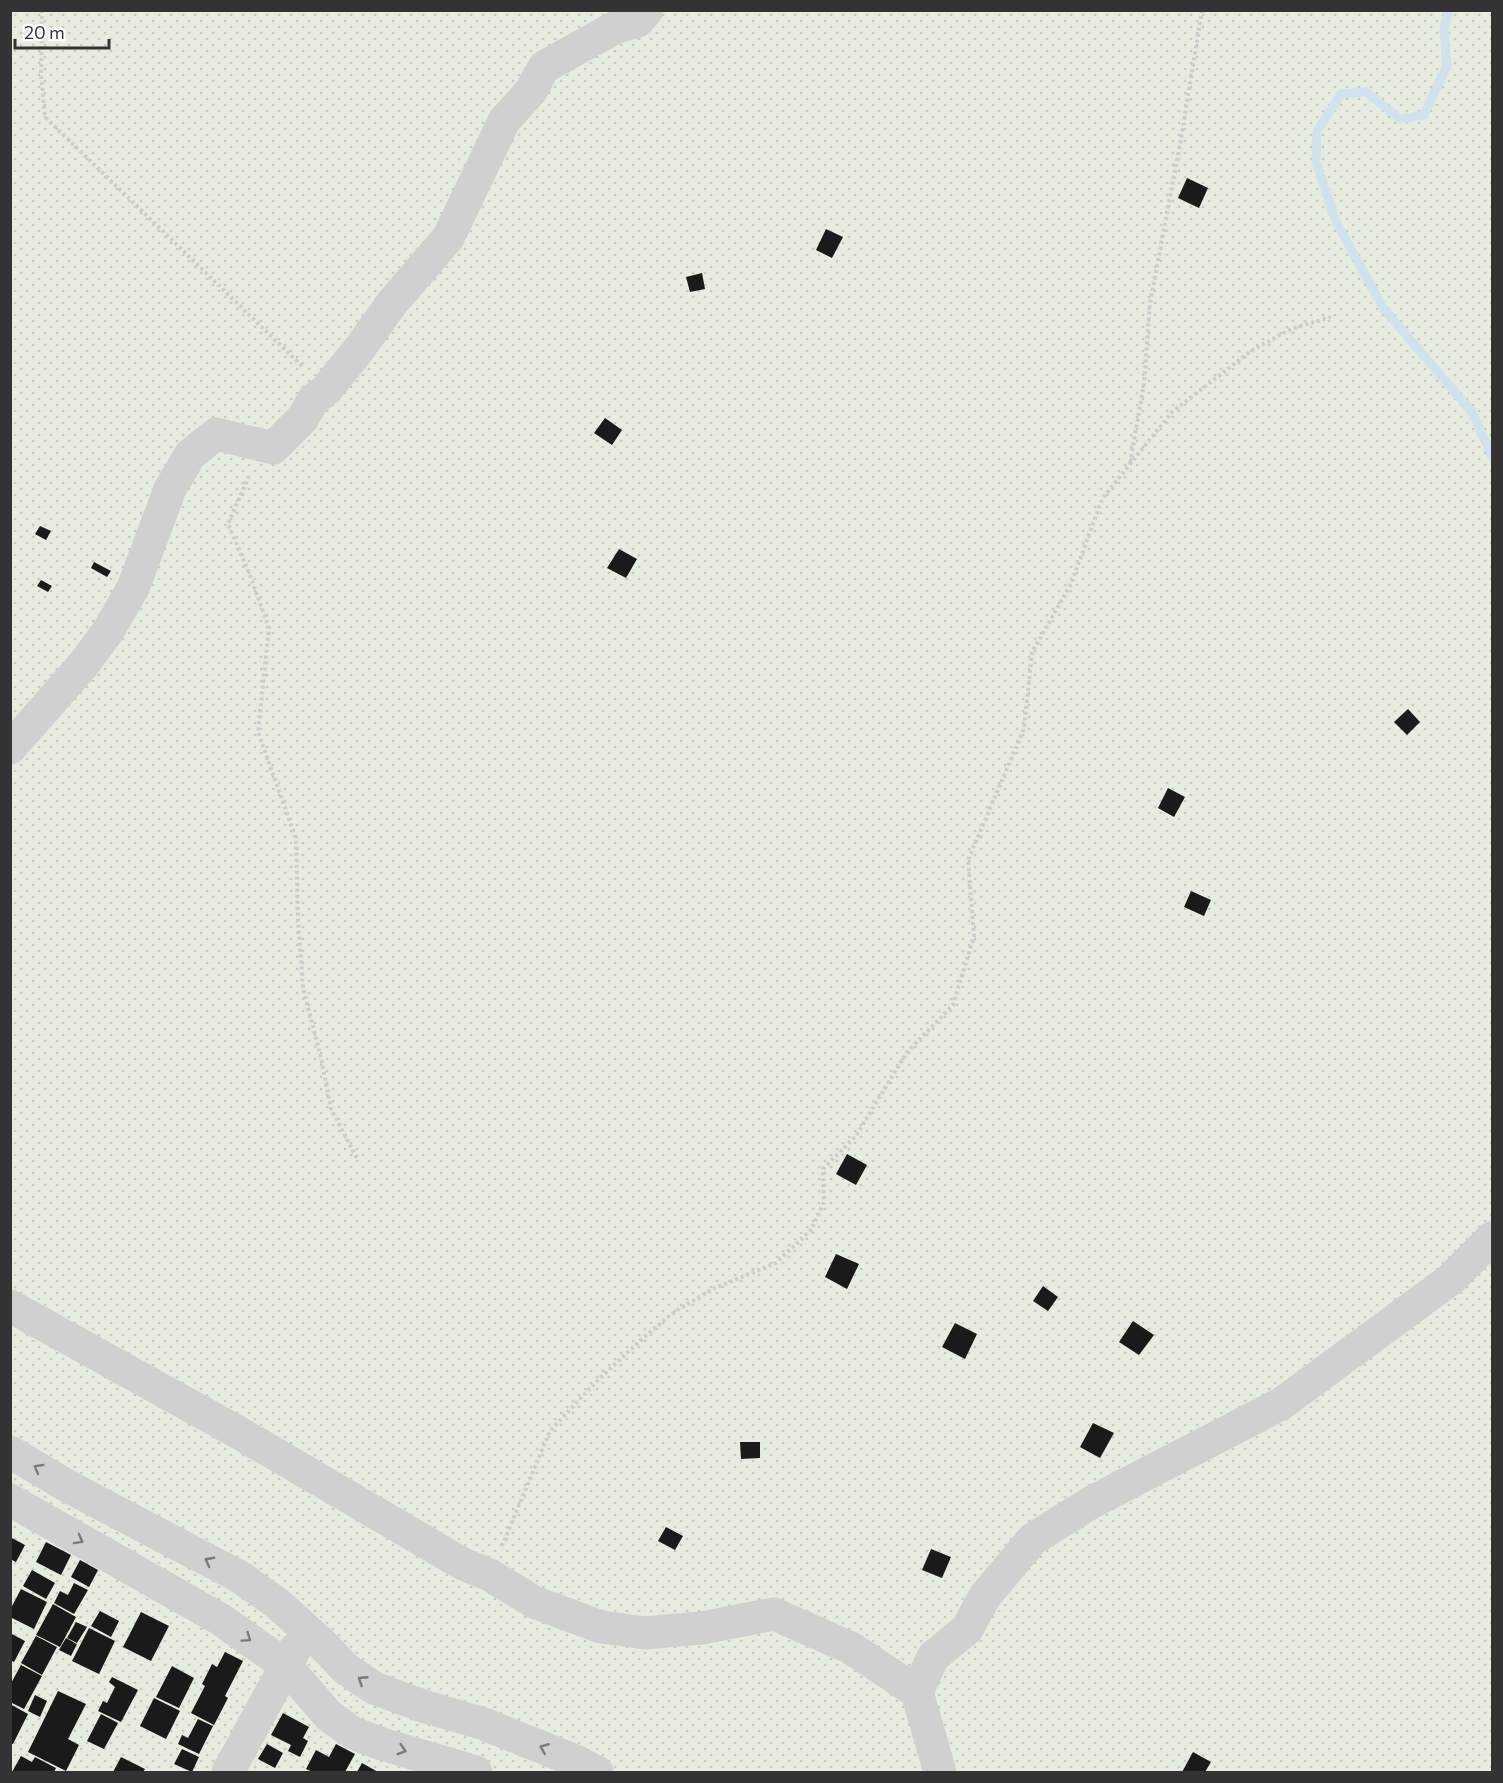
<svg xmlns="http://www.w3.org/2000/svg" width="1503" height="1783" font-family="Commissioner,sans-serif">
	<defs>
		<pattern id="grass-dots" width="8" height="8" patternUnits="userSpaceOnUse" patternTransform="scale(1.5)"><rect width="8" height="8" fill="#e6ecdf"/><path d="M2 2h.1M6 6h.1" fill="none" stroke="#c6cbc0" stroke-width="1.8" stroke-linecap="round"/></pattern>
	</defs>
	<rect width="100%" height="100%" fill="#fff"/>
	<!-- grass -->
	<rect fill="url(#grass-dots)" x="11" y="11" width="1481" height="1761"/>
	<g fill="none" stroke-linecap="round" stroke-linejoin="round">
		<!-- stream -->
		<polyline stroke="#cfe2ee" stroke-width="9" points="1448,10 1444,31 1447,65 1424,115 1400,119 1366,92 1341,94 1317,131 1316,162 1336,222 1384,309 1472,412 1492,456"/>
	</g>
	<!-- building -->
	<g fill="#1a1a1a">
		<polygon points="1187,178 1208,188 1199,208 1178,198"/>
		<polygon points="826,229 843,237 832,258 816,250"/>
		<polygon points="702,273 705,289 690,292 686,277"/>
		<polygon points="605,418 622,430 612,445 594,433"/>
		<polygon points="40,526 51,531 46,540 35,534"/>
		<polygon points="619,549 637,559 626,578 607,568"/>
		<polygon points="94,562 111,571 107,577 91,568"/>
		<polygon points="41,580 52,586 48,592 37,586"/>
		<polygon points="1408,709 1420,722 1407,735 1394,722"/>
		<polygon points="1168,788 1185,797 1174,817 1158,808"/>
		<polygon points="1191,891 1211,900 1204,916 1184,907"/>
		<polygon points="847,1154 867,1165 856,1185 836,1174"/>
		<polygon points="836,1254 859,1264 847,1289 825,1277"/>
		<polygon points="1043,1286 1058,1297 1048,1311 1033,1301"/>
		<polygon points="1133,1321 1154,1335 1139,1355 1119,1342"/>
		<polygon points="955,1323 977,1334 965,1359 942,1347"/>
		<polygon points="1093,1423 1114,1433 1100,1458 1080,1447"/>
		<polygon points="740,1442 760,1442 760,1458 741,1459"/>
		<polygon points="666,1527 683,1536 675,1550 658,1541"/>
		<polygon points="10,1537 25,1545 16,1562 10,1559"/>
		<polygon points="46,1542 71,1555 61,1575 36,1562"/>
		<polygon points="931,1549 951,1557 942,1578 922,1570"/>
		<polygon points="80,1560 98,1570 89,1587 71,1577"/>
		<polygon points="32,1570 55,1583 46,1599 23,1586"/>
		<polygon points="74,1583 88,1590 74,1614 54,1603 60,1591 68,1595"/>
		<polygon points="21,1589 47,1602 34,1629 10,1617 10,1610"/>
		<polygon points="53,1604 76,1617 60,1647 36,1635"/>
		<polygon points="100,1611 119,1621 111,1637 91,1626"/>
		<polygon points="141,1612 169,1626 151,1661 123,1647"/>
		<polygon points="76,1622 87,1627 77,1643 67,1638"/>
		<polygon points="89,1628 115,1641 99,1674 72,1661"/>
		<polygon points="10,1633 25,1641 14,1662 10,1660"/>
		<polygon points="36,1636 57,1647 42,1675 21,1663"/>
		<polygon points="66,1638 77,1644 71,1656 59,1650"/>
		<polygon points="225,1652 243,1661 225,1696 228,1698 214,1725 191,1713 205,1686 202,1684 212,1664 217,1667"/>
		<polygon points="21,1665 42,1676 24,1709 10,1702 10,1685"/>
		<polygon points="172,1666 194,1678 179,1708 156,1697"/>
		<polygon points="112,1677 138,1690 121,1722 98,1711 103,1701 107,1703 115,1687 109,1682"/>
		<polygon points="58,1691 86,1704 68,1739 79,1745 66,1771 28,1752"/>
		<polygon points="35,1695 47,1701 40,1717 28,1711"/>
		<polygon points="154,1698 180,1711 166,1739 140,1726"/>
		<polygon points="10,1704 28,1714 13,1744 10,1743"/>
		<polygon points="283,1713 309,1727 303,1738 308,1741 300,1757 288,1751 291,1745 271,1735"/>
		<polygon points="101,1714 118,1723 104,1749 87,1741"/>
		<polygon points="198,1719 213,1726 199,1754 178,1744 182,1735 188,1738"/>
		<polygon points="267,1744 283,1753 275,1768 258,1759"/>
		<polygon points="336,1744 355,1754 345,1772 313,1772 306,1769 316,1750 329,1757"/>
		<polygon points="182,1749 199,1757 192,1772 174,1764"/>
		<polygon points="1193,1752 1211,1762 1205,1772 1182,1772"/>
		<polygon points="21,1756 32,1762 35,1757 56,1768 54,1772 12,1772"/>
		<polygon points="121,1757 145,1769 143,1772 113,1772"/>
		<polygon points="362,1763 378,1772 357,1772"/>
	</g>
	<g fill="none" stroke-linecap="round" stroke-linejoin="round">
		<!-- path -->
		<g stroke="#cdcdcd" stroke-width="4" stroke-dasharray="3 3" stroke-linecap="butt">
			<polyline points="42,10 41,74 45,117 304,368"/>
			<polyline points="1130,463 1144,384 1150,303 1181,139 1202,10"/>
			<polyline points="249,476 228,524 250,575 269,628 258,732 296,839 298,919 303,988 321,1058 331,1109 358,1160"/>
			<polyline points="502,1546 550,1431 595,1383 644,1337 677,1310 715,1288 776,1263 811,1230 824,1202 823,1169 856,1136 907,1052 953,1005 974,936 968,860 1024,729 1032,652 1071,584 1102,499 1172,412 1251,351 1291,329 1331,317"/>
		</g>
		<!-- minor -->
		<g stroke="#d0d0d0" stroke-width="33">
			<polyline points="10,748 83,665 108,631 133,588 170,489 190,455 216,434 273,448 303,418 313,400 326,390 360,348 392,303 448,238 504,121 531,91 544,67 614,28 638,21 647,10"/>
			<polyline points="10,1306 241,1434 463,1564 490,1575 534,1602 601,1627 645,1633 701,1628 774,1614 851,1648 917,1692 940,1772"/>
			<polyline points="10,1452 69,1487 240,1577 278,1604 322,1644 346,1669 374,1688 423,1706 484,1724 578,1762 597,1772"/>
			<polyline points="10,1500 220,1619 285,1665 329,1716 353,1733 382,1744 476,1772"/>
			<polyline points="917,1692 933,1657 967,1629 985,1596 1033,1539 1092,1502 1281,1404 1451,1279 1492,1238"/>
			<polyline points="228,1772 295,1649"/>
		</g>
	</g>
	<!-- one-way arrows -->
	<defs><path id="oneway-chevron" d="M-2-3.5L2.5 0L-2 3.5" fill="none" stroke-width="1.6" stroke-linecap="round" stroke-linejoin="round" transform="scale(1.5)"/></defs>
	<g stroke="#7a7a7a">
		<use href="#oneway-chevron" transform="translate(38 1468) rotate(-150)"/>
		<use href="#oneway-chevron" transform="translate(79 1540) rotate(29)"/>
		<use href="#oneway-chevron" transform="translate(209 1561) rotate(-152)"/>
		<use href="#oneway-chevron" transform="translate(247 1638) rotate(35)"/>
		<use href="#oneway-chevron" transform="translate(362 1680) rotate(-147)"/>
		<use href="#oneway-chevron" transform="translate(544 1748) rotate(-158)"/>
		<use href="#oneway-chevron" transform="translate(402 1750) rotate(17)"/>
	</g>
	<!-- border -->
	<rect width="1503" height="1783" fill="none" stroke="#333333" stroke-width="24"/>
	<!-- scale -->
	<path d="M15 39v9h94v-9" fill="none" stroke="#333333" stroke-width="3"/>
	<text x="24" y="39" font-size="18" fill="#333333" stroke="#ffffff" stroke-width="4.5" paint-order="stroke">20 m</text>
</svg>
